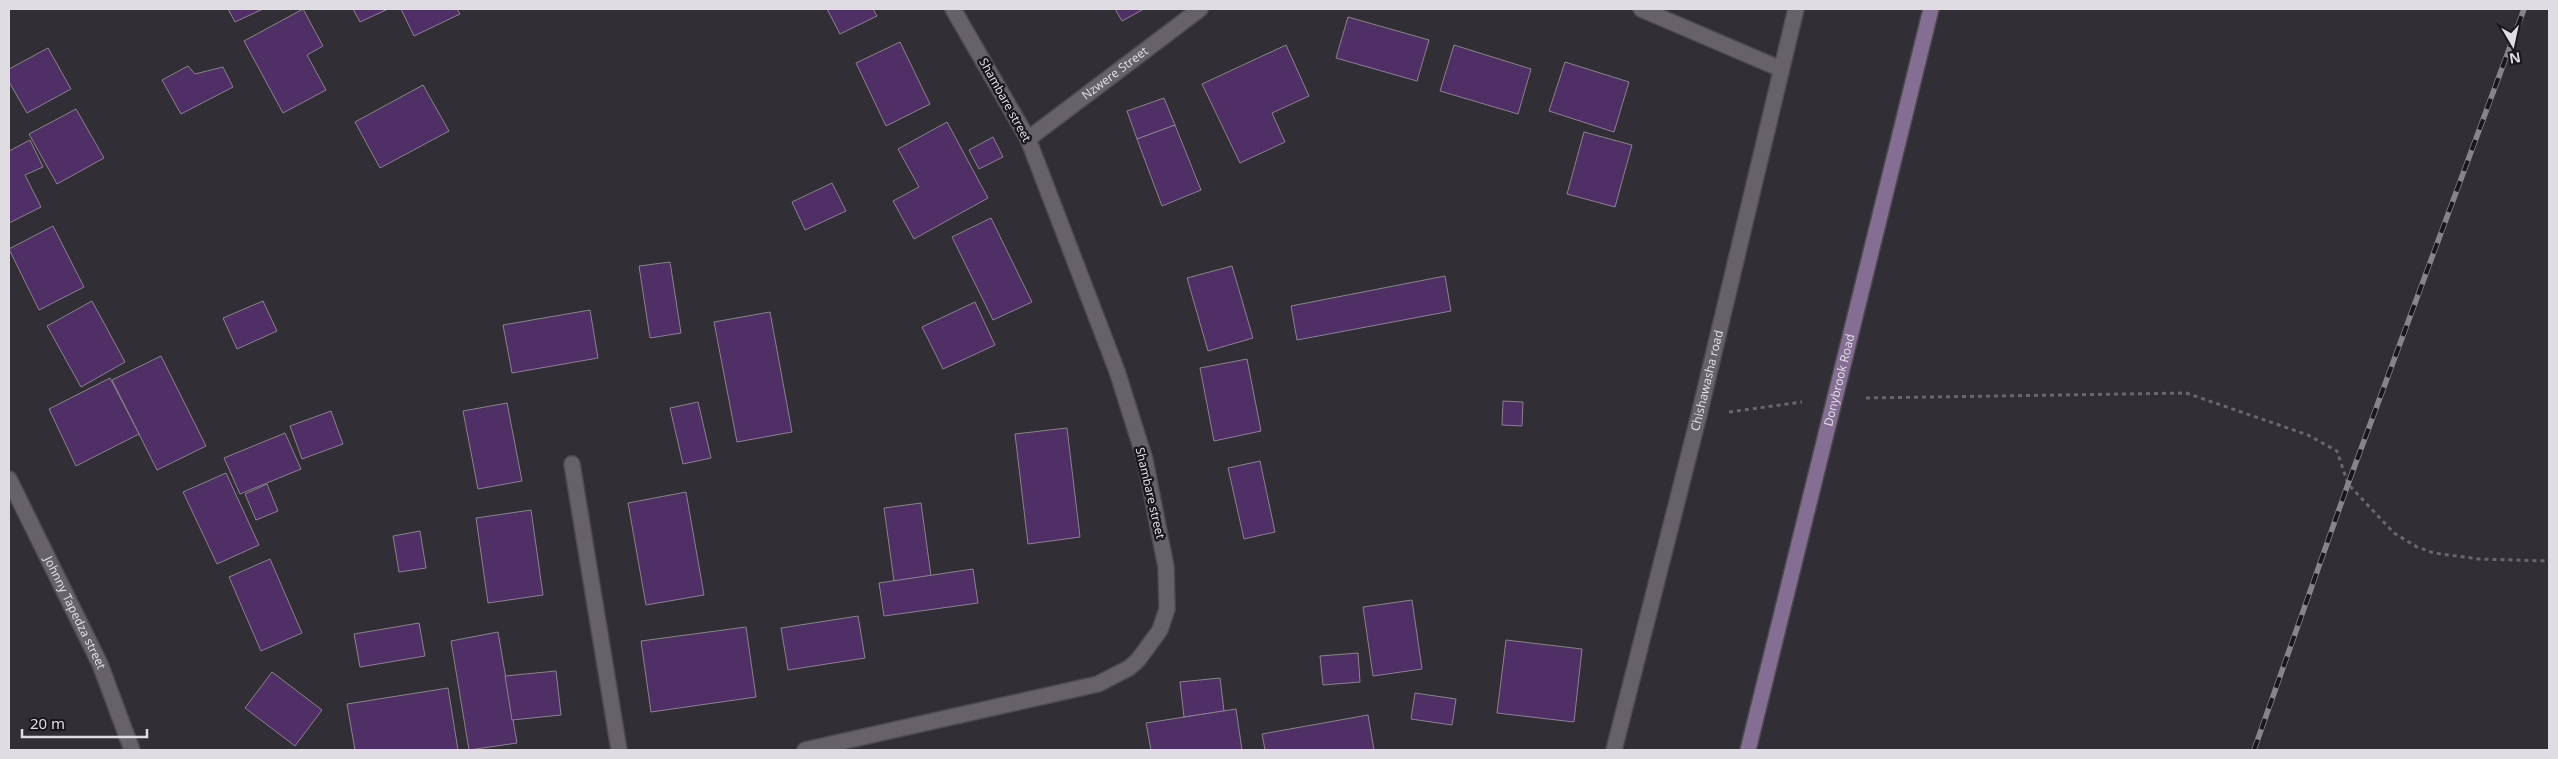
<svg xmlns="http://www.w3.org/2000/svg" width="2558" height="759" font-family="'Noto Sans',sans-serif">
	<rect width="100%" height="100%" fill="#322e35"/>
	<!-- building -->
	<g fill="#502e66" stroke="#88848c">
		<polygon points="228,9 263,9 235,22"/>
		<polygon points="303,9 323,46 307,55 326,90 283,113 244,41"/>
		<polygon points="353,9 388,9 360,22"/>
		<polygon points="401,9 457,9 460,14 414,36"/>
		<polygon points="827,9 873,9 877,16 840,34"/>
		<polygon points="1115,9 1144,9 1122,21"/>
		<polygon points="1348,17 1429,40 1417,81 1336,58"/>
		<polygon points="900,42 930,104 886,126 856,63"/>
		<polygon points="1286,45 1309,96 1272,113 1285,142 1240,163 1202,84"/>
		<polygon points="1454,45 1531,69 1518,114 1440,91"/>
		<polygon points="48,48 71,89 27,113 9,82 9,69"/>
		<polygon points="1565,62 1629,82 1614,132 1549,111"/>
		<polygon points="188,66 195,74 223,67 233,87 181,114 162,80"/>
		<polygon points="423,85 449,131 380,168 355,122"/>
		<polygon points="1164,98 1175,125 1137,139 1127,111"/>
		<polygon points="76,109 104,158 57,184 29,134"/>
		<polygon points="947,122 988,198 914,239 893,201 919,187 898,149"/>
		<polygon points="1175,125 1201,190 1162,206 1137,139"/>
		<polygon points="1584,132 1632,145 1615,207 1567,194"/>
		<polygon points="993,137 1003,157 979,169 969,150"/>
		<polygon points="30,140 43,167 25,175 41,207 9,223 9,151"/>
		<polygon points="832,183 846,211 805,230 792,202"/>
		<polygon points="991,218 1032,302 993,320 952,237"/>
		<polygon points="53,226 84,287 39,310 9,249"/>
		<polygon points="670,262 681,333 650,338 639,266"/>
		<polygon points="1232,266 1253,338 1208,351 1187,278"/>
		<polygon points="1445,276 1451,311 1297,340 1291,306"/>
		<polygon points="92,301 125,362 81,387 47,326"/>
		<polygon points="263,301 277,331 237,349 223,318"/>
		<polygon points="975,302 995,345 943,369 922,327"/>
		<polygon points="590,310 598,358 512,373 503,325"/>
		<polygon points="770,312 792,432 737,442 714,322"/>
		<polygon points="161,356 206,446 157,470 112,380"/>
		<polygon points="1247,359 1261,431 1214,441 1200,368"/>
		<polygon points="110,378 139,434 76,466 49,409"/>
		<polygon points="1503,401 1523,402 1522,426 1502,425"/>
		<polygon points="698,402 711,458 683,464 670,408"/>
		<polygon points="507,403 522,481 478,489 463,411"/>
		<polygon points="331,411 343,444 302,459 290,426"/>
		<polygon points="1067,428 1080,537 1028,544 1015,434"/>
		<polygon points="285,433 301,469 240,494 224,458"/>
		<polygon points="1260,461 1275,532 1244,539 1228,468"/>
		<polygon points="226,473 259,545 217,564 183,492"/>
		<polygon points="267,484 278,511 256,520 245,494"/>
		<polygon points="686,492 704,595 646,605 628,503"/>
		<polygon points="921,503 931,576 894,581 884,508"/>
		<polygon points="531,510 543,595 488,603 476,518"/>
		<polygon points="420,531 426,568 399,572 393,536"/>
		<polygon points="270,559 302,633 261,651 229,577"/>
		<polygon points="973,569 978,603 884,616 879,583"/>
		<polygon points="1412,600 1422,669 1373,676 1363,607"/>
		<polygon points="858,616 865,658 788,670 781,628"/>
		<polygon points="419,623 425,656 360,667 354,634"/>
		<polygon points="746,627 756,697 651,712 641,641"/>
		<polygon points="498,632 517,743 469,750 451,641"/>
		<polygon points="1506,640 1582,649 1574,722 1497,713"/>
		<polygon points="1358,653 1360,682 1323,685 1320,656"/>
		<polygon points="556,671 561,715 512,720 505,676"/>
		<polygon points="272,672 322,710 295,746 245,708"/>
		<polygon points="1220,678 1224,711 1184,717 1180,682"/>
		<polygon points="448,688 458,750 355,750 347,704"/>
		<polygon points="1415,693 1456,699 1452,725 1411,719"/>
		<polygon points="1236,709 1242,750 1151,750 1146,723"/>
		<polygon points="1368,715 1374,750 1265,750 1262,734"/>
	</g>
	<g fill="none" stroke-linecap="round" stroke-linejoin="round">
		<!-- street casing -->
		<g stroke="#4d4a50" stroke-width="18">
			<g id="street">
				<polyline points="1641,9 1781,69"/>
				<path id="s1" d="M1028,139L1200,9"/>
				<polyline points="572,464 619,750"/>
				<path id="s2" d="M9,479L100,664L132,750"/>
				<polyline points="805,750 1098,684 1129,668 1138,660 1160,630 1167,609 1166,567 1145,460 1117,371 1028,139 953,9"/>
				<path id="s3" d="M1614,750L1699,415L1796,9"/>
			</g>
		</g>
		<!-- secondary casing -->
		<g stroke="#4d4a50" stroke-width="18">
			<g id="secondary">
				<path id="s4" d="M1748,750L1931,9"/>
			</g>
		</g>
		<!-- path -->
		<g stroke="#6a666c" stroke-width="3" stroke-dasharray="4 4" stroke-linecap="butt">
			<polyline points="1866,398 2186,393 2308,435 2337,451 2348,484 2394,533 2417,547 2434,553 2479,559 2549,561"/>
			<polyline points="1729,412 1802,402"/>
		</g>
		<!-- street -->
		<use href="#street" stroke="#67626a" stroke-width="15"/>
		<!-- secondary -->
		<use href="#secondary" stroke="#856e94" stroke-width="15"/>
		<!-- rail casing -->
		<g stroke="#88858a" stroke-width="5.5">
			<polyline id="rail" points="2254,750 2348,484 2524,9"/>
		</g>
		<!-- rail -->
		<use href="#rail" stroke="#19171b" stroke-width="4" stroke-dasharray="11" stroke-linecap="butt"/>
	</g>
	<g text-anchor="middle" stroke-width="4.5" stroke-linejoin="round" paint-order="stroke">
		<!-- street labels -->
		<g font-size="12" fill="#dfdde1" stroke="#19171b">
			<text dy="4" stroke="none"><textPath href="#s1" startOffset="109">Nzwere Street</textPath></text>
			<text transform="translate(1005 100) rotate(61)" y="4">Shambare street</text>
			<text dy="4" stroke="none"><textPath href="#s4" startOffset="381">Donybrook Road</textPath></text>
			<text dy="4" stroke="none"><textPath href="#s3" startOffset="381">Chishawasha road</textPath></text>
			<text transform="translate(1150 493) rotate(77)" y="4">Shambare street</text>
			<text dy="4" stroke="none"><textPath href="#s2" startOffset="149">Johnny Tapedza street</textPath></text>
		</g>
	</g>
	<!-- border -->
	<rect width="2558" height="759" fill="none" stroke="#dfdde1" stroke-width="20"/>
	<!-- north arrow -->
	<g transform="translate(2513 45) rotate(171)" stroke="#19171b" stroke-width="4" paint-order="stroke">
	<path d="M0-4L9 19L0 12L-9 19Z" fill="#dfdde1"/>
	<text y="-8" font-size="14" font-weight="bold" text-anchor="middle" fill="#dfdde1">N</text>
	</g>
	<!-- scale -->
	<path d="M22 729v8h125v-8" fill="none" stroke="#dfdde1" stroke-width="2.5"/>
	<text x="30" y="729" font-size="15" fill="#dfdde1" stroke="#19171b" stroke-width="4" paint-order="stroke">20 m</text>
</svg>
